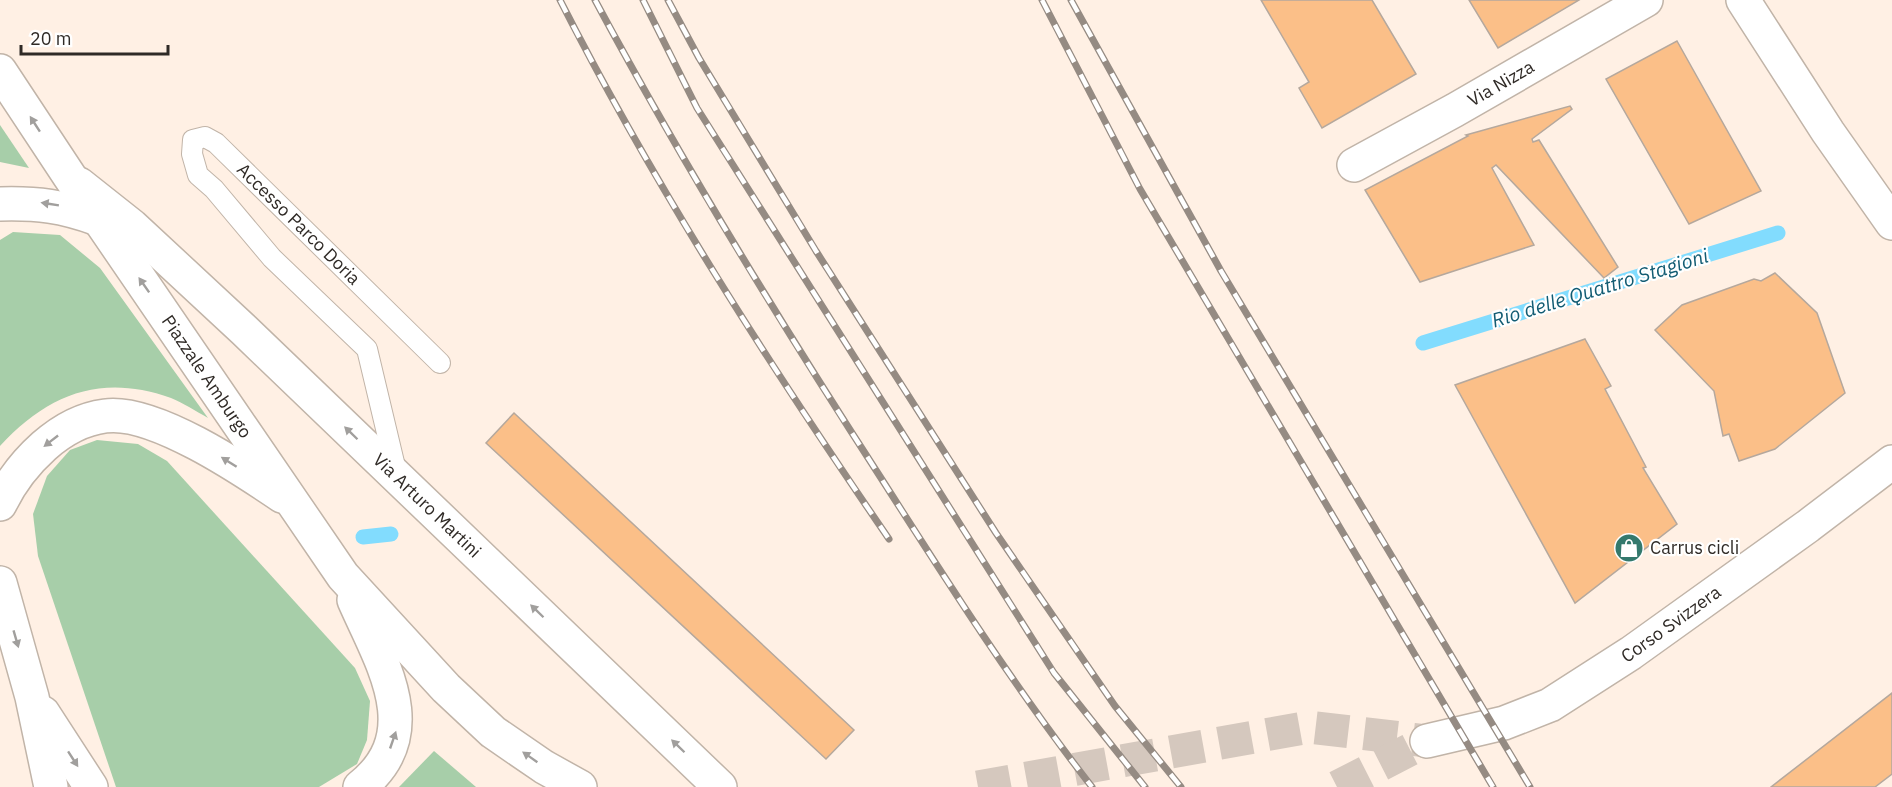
<svg xmlns="http://www.w3.org/2000/svg" width="1892" height="787" font-family="'IBM Plex Sans',sans-serif">
	<rect width="100%" height="100%" fill="#fff0e4"/>
	<!-- green -->
	<g fill="#a7cea9">
		<polygon points="0,125 29,168 0,162"/>
		<path d="M13,232L60,235L100,268L208,418C196,411 183,403 171,398C101,373 48,394 0,446V240Z"/>
		<polygon points="97,440 138,444 167,461 355,668 370,701 367,740 357,764 319,787 116,787 38,556 33,514 47,476 70,450"/>
		<polygon points="434,751 476,787 399,787"/>
	</g>
	<g fill="none" stroke-linecap="round" stroke-linejoin="round">
		<!-- stream -->
		<g stroke="#82dcfe" stroke-width="15">
			<polyline points="1423,343 1778,233"/>
			<polyline points="363,537 391,534"/>
		</g>
	</g>
	<!-- building -->
	<g fill="#fbbf88" stroke="#b5a89d" stroke-width="1.5">
		<polygon points="1261,0 1372,0 1416,74 1322,128 1299,88 1309,82"/>
		<polygon points="1469,0 1579,0 1498,48"/>
		<polygon points="1677,41 1761,191 1689,224 1606,79"/>
		<polygon points="1570,106 1572,109 1532,139 1533,142 1539,140 1618,267 1604,278 1496,165 1492,168 1534,245 1420,282 1365,190 1468,136 1466,135"/>
		<polygon points="1775,273 1817,313 1845,393 1775,449 1739,461 1729,434 1723,436 1714,391 1655,330 1682,305 1754,279 1761,281"/>
		<polygon points="1585,339 1611,386 1605,389 1646,467 1643,468 1677,524 1575,603 1455,385"/>
		<polygon points="514,413 854,730 826,759 486,443"/>
		<polygon points="1892,693 1892,774 1875,787 1771,787"/>
	</g>
	<g fill="none" stroke-linecap="round" stroke-linejoin="round">
		<!-- primary-tunnel -->
		<g stroke="#d5c8be" stroke-width="33" stroke-dasharray="33 16" stroke-linecap="butt">
			<polyline points="978,787 1309,727 1427,741"/>
			<polyline points="1337,787 1427,741"/>
		</g>
		<!-- lane casing -->
		<g stroke="#c1b4a8" stroke-width="22">
			<g id="lane">
				<path id="s1" d="M397,475L367,349L272,258L214,189L198,175L192,154L193,140L205,137L216,143L440,363"/>
			</g>
		</g>
		<!-- street casing -->
		<g stroke="#c1b4a8" stroke-width="36">
			<g id="street">
				<path id="s2" d="M1354,165L1455,110L1646,0"/>
				<path id="s3" d="M79,184L132,226L244,330L720,787"/>
			</g>
		</g>
		<!-- primary casing -->
		<g stroke="#c1b4a8" stroke-width="36">
			<g id="primary">
				<polyline points="1743,0 1828,132 1892,223"/>
				<path id="s4" d="M0,71L70,177L343,576L446,688L493,732L544,767L580,787"/>
				<path d="M0,204C38,203 62,206 98,219"/>
				<path d="M0,504C11,481 25,463 44,446C61,431 82,419 105,416C153,409 242,469 282,496"/>
				<polyline points="0,583 32,697 51,787"/>
				<path d="M354,600C381,662 428,733 360,787"/>
				<polyline points="43,713 91,787"/>
				<path id="s5" d="M1427,741L1504,723L1550,705L1631,653L1808,526L1892,462"/>
			</g>
		</g>
		<!-- lane -->
		<use href="#lane" stroke="#fff" stroke-width="20"/>
		<!-- street -->
		<use href="#street" stroke="#fff" stroke-width="33"/>
		<!-- primary -->
		<use href="#primary" stroke="#fff" stroke-width="33"/>
		<!-- rail casing -->
		<g stroke="#958b83" stroke-width="7">
			<g id="rail">
				<path d="M560,0C656,189 769,364 889,539"/>
				<path d="M595,0C683,164 780,322 881,478C948,583 1015,688 1092,787"/>
				<polyline points="643,0 697,108 1054,673 1145,787"/>
				<polyline points="668,0 699,58 816,251 996,533 1115,706 1181,787"/>
				<polyline points="1042,0 1140,189 1493,787"/>
				<polyline points="1071,0 1221,271 1530,787"/>
			</g>
		</g>
		<!-- rail -->
		<use href="#rail" stroke="#fff" stroke-width="4.5" stroke-dasharray="14" stroke-linecap="butt"/>
	</g>
	<!-- one-way arrows -->
	<defs><path id="oneway-solid" d="M-6-.8H1V-3.2L6.5 0L1 3.2V.8H-6Z" transform="scale(1.5)"/></defs>
	<g fill="#a19f9d">
		<use href="#oneway-solid" transform="translate(35 124) rotate(-123)"/>
		<use href="#oneway-solid" transform="translate(50 204) rotate(-171)"/>
		<use href="#oneway-solid" transform="translate(144 285) rotate(-125)"/>
		<use href="#oneway-solid" transform="translate(351 433) rotate(-136)"/>
		<use href="#oneway-solid" transform="translate(51 441) rotate(142)"/>
		<use href="#oneway-solid" transform="translate(229 462) rotate(-148)"/>
		<use href="#oneway-solid" transform="translate(537 611) rotate(-136)"/>
		<use href="#oneway-solid" transform="translate(16 639) rotate(74)"/>
		<use href="#oneway-solid" transform="translate(393 740) rotate(-71)"/>
		<use href="#oneway-solid" transform="translate(678 746) rotate(-136)"/>
		<use href="#oneway-solid" transform="translate(530 757) rotate(-145)"/>
		<use href="#oneway-solid" transform="translate(73 759) rotate(57)"/>
	</g>
	<!-- icons -->
	<defs>
		<g id="shop-disc" transform="scale(1.5)"><circle r="9.5" fill="#34796d" stroke="#fff"/><path d="M-5-2.5h2.3a2.7 3.5 0 0 1 5.4 0H5L5.5 6h-11ZM-1.5-2.5h3a1.5 2.3 0 0 0-3 0Z" fill="#fff"/></g>
	</defs>
	<g fill-rule="evenodd">
		<use href="#shop-disc" x="1629" y="548"/>
	</g>
	<g text-anchor="middle" stroke-width="4.5" stroke-linejoin="round" paint-order="stroke">
		<!-- street labels -->
		<g font-size="18" fill="#2f2a26" stroke="#fff">
			<text dy="6" stroke="none"><textPath href="#s2" startOffset="168">Via Nizza</textPath></text>
			<text dy="6" stroke="none"><textPath href="#s1" startOffset="549">Accesso Parco Doria</textPath></text>
			<text dy="6" stroke="none"><textPath href="#s4" startOffset="369">Piazzale Amburgo</textPath></text>
			<text dy="6" stroke="none"><textPath href="#s3" startOffset="474">Via Arturo Martini</textPath></text>
			<text dy="6" stroke="none"><textPath href="#s5" startOffset="274">Corso Svizzera</textPath></text>
		</g>
		<!-- poi labels -->
		<g font-size="18" fill="#2f2a26" stroke="#fff" text-anchor="start">
			<text x="1650" y="554">Carrus cicli</text>
		</g>
		<!-- water labels -->
		<g font-size="20" font-style="italic" fill="#125c73" stroke="#fff">
			<text transform="translate(1600 288) rotate(-17)" y="7">Rio delle Quattro Stagioni</text>
		</g>
	</g>
	<!-- scale -->
	<path d="M21 45v9h147v-9" fill="none" stroke="#2f2a26" stroke-width="3"/>
	<text x="30" y="45" font-size="18" fill="#2f2a26" stroke="#ffffff" stroke-width="4.5" paint-order="stroke">20 m</text>
</svg>
